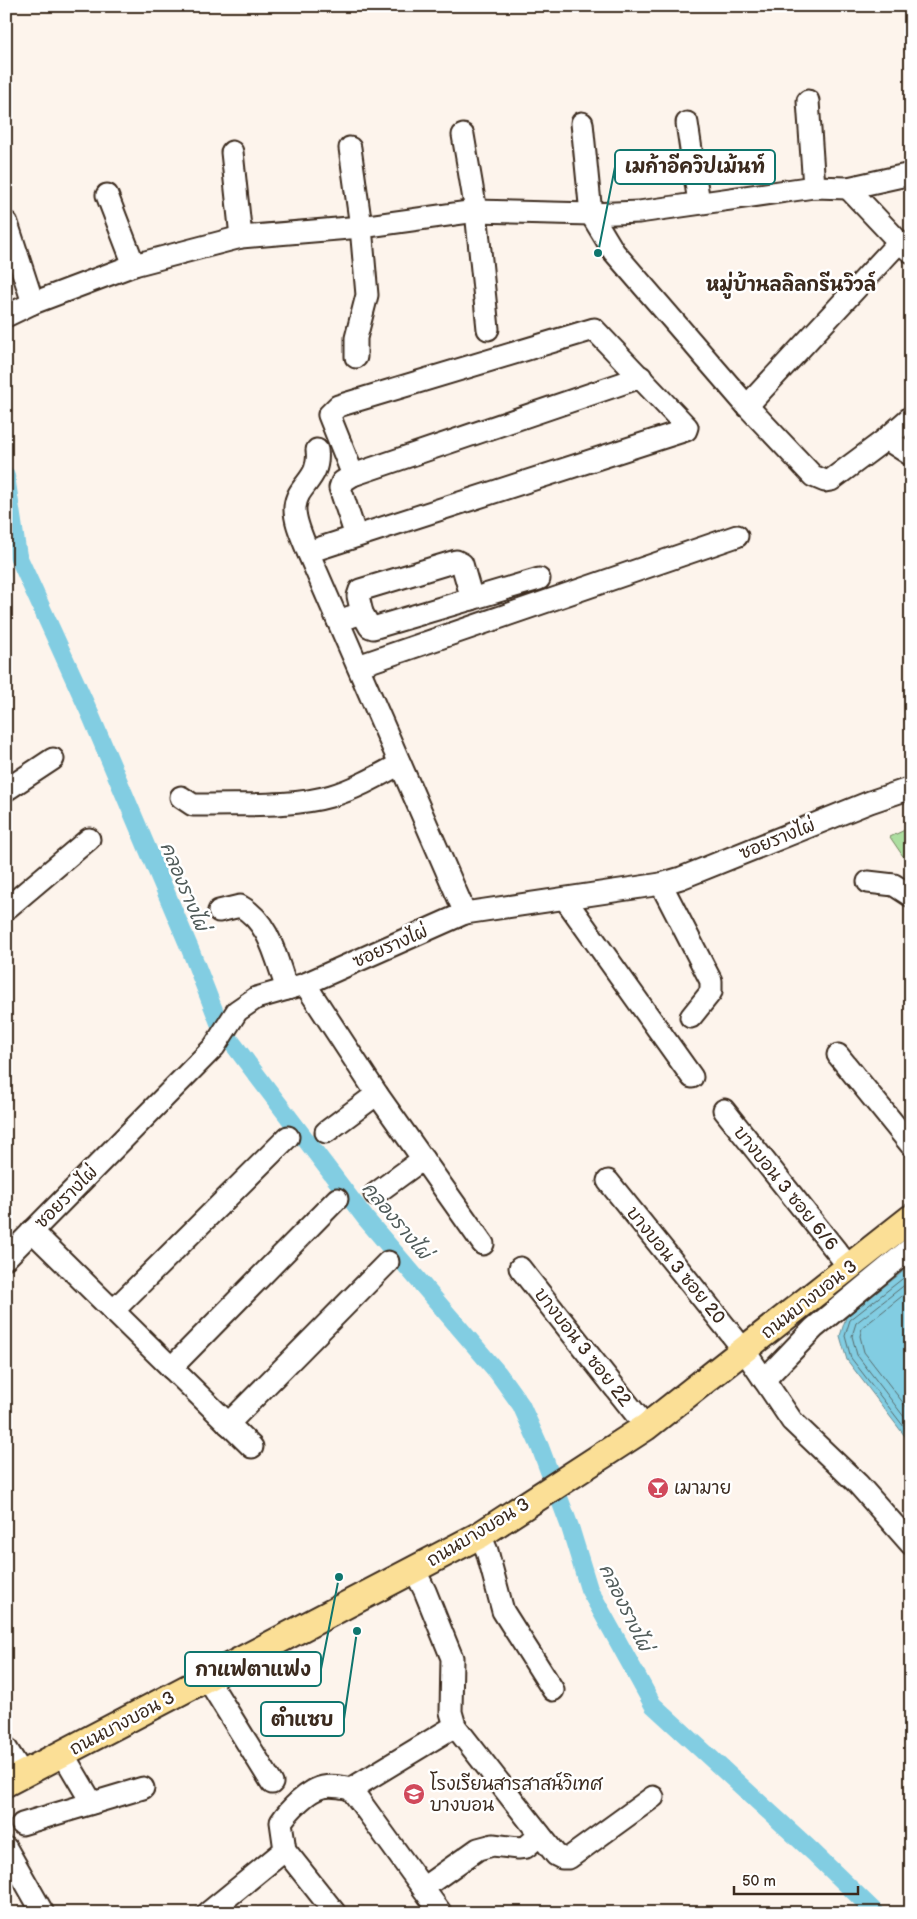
<svg xmlns="http://www.w3.org/2000/svg" width="917" height="1919" font-family="'Balsamiq Sans','Playpen Sans Thai',sans-serif">
	<rect width="100%" height="100%" fill="#fdf4ec"/>
	<filter id="ink" filterUnits="userSpaceOnUse"><feTurbulence type="fractalNoise" baseFrequency=".02" numOctaves="2"/><feDisplacementMap in="SourceGraphic" scale="10" xChannelSelector="R" yChannelSelector="G"/><feConvolveMatrix kernelMatrix="1 2 1 2 8 2 1 2 1" color-interpolation-filters="sRGB"/></filter>
	<g filter="url(#ink)">
		<!-- green -->
		<polygon fill="#acdea0" stroke="#74845f" points="911,827 911,868 890,837"/>
		<!-- water -->
		<polygon fill="#82cde2" stroke="#668c94" points="911,1265 911,1444 847,1360 840,1336 846,1317"/>
		<g fill="none" stroke-linecap="round" stroke-linejoin="round">
			<!-- shore -->
			<g stroke="#576b6c" stroke-width="1">
				<polyline points="911,1272 850,1320 845,1336 851,1358 911,1436"/>
				<polyline points="911,1280 856,1323 852,1336 857,1355 911,1426"/>
				<polyline points="911,1289 862,1328 860,1336 864,1352 911,1413"/>
			</g>
			<!-- canal -->
			<polyline stroke="#82cde2" stroke-width="18" points="6,476 18,556 91,716 190,949 221,1028 366,1219 498,1373 521,1405 540,1447 570,1527 589,1589 653,1705 813,1852 876,1913"/>
			<!-- minor casing -->
			<g stroke="#3b2a1e" stroke-width="25">
				<g id="minor">
					<polyline points="808,101 814,187"/>
					<polyline points="582,123 591,214 614,252 747,406 813,476 825,481 831,480 886,439 911,455"/>
					<polyline points="687,123 699,203"/>
					<polyline points="463,135 476,211 488,329"/>
					<polyline points="350,148 361,227 367,295 356,338 356,357"/>
					<polyline points="232,152 241,237"/>
					<polyline points="848,188 899,242 911,252"/>
					<polyline points="107,195 134,265"/>
					<polyline points="7,223 33,303"/>
					<polyline points="6,316 33,303 134,265 241,237 361,227 476,211 591,214 639,212 814,187 848,188 911,174"/>
					<polyline points="747,406 899,242"/>
					<polyline points="886,439 911,417"/>
					<path d="M317,450C321,480 297,484 295,507C294,521 303,539 308,552L465,913"/>
					<polyline points="356,536 340,488 342,482 353,475 641,377"/>
					<polyline points="308,552 686,430 687,427 594,329 338,406 329,415 353,475"/>
					<polyline points="362,613 358,596 360,590 456,561 462,564 472,599"/>
					<polyline points="338,621 362,613 370,627 373,628 539,579"/>
					<polyline points="358,666 737,536"/>
					<polyline points="6,790 53,759"/>
					<path d="M181,797L193,805H205C245,804 293,807 331,796C355,789 378,776 400,764"/>
					<polyline points="868,882 894,885 911,896"/>
					<polyline points="661,884 711,981 711,992 691,1017"/>
					<polyline points="565,899 692,1077"/>
					<polyline points="6,909 89,839"/>
					<path d="M219,911L240,906C270,922 276,959 287,989"/>
					<polyline points="305,984 377,1094 483,1244"/>
					<polyline points="838,1055 911,1145"/>
					<polyline points="724,1110 849,1267"/>
					<polyline points="326,1132 377,1094"/>
					<polyline points="608,1181 744,1350 792,1421 858,1484 911,1544"/>
					<polyline points="375,1194 423,1159"/>
					<polyline points="32,1231 252,1447"/>
					<polyline points="6,1258 214,1047 237,1011 256,998 305,984 465,913 661,884 681,878 870,802 911,788"/>
					<polyline points="520,1268 646,1427"/>
					<polyline points="113,1311 288,1137"/>
					<polyline points="171,1368 337,1199"/>
					<polyline points="764,1380 814,1328 911,1248"/>
					<polyline points="228,1424 388,1262"/>
					<polyline points="480,1535 487,1551 503,1611 553,1690"/>
					<polyline points="414,1569 425,1591 452,1658 451,1712 455,1726 556,1855 562,1858 569,1858 653,1797"/>
					<polyline points="207,1678 272,1783"/>
					<polyline points="6,1748 23,1775"/>
					<polyline points="63,1754 92,1803"/>
					<polyline points="351,1789 441,1913"/>
					<polyline points="22,1824 143,1788"/>
					<polyline points="6,1848 43,1913"/>
					<polyline points="423,1888 478,1849 493,1845 518,1848 526,1847 540,1835"/>
					<polyline points="208,1913 285,1850"/>
					<path d="M335,1913L285,1850L281,1822C289,1810 308,1790 323,1787C332,1785 341,1787 351,1789L455,1726"/>
				</g>
			</g>
			<!-- major casing -->
			<g stroke="#3b2a1e" stroke-width="30">
				<polyline id="major" points="6,1783 480,1535 646,1427 911,1218"/>
			</g>
			<!-- minor -->
			<use href="#minor" stroke="#fff" stroke-width="21"/>
			<!-- major -->
			<use href="#major" stroke="#fbdf96" stroke-width="26"/>
		</g>
	</g>
	<!-- icons -->
	<defs>
		<g id="bar-disc" transform="scale(1.125)"><circle r="9.5" fill="#d1495b" stroke="#fff"/><path d="M-6-5H6L.8 .8V4.5H3.5V6h-7V4.5H-.8V.8Z" fill="#fff"/></g>
		<g id="school-disc" transform="scale(1.125)"><circle r="9.5" fill="#d1495b" stroke="#fff"/><path d="M0-5L7-2L0 1L-7-2ZM-4 1L0 2.5L4 1V4Q0 6-4 4Z" fill="#fff"/></g>
	</defs>
	<g fill-rule="evenodd">
		<use href="#bar-disc" x="658" y="1488"/>
		<use href="#school-disc" x="414" y="1794"/>
	</g>
	<g text-anchor="middle" stroke-width="5" stroke-linejoin="round" paint-order="stroke">
		<!-- street labels -->
		<g font-size="18" fill="#3b2a1e" stroke="#fff">
			<text transform="translate(777 839) rotate(-22)" y="6">ซอยรางไผ่</text>
			<text transform="translate(390 946) rotate(-24)" y="6">ซอยรางไผ่</text>
			<text transform="translate(786 1188) rotate(51)" y="6">บางบอน 3 ซอย 6/6</text>
			<text transform="translate(66 1197) rotate(-45)" y="6">ซอยรางไผ่</text>
			<text transform="translate(676 1265) rotate(51)" y="6">บางบอน 3 ซอย 20</text>
			<text transform="translate(809 1299) rotate(-38)" y="6">ถนนบางบอน 3</text>
			<text transform="translate(583 1347) rotate(52)" y="6">บางบอน 3 ซอย 22</text>
			<text transform="translate(478 1532) rotate(-31)" y="6">ถนนบางบอน 3</text>
			<text transform="translate(122 1723) rotate(-28)" y="6">ถนนบางบอน 3</text>
		</g>
		<!-- poi labels -->
		<g font-size="18" fill="#3b2a1e" stroke="#fff" text-anchor="start">
			<text x="674" y="1494">เมามาย</text>
			<text x="430" y="1790">โรงเรียนสารสาสน์วิเทศ<tspan x="430" dy="21">บางบอน</tspan></text>
		</g>
		<!-- neighbourhood labels -->
		<g font-size="19" font-weight="bold" fill="#3b2a1e" stroke="#fff">
			<text x="791" y="291">หมู่บ้านลลิลกรีนวิวล์</text>
		</g>
		<!-- water labels -->
		<g font-size="19" font-style="italic" fill="#505b59" stroke="#fff">
			<text transform="translate(185 886) rotate(67)" y="7">คลองรางไผ่</text>
			<text transform="translate(397 1220) rotate(50)" y="7">คลองรางไผ่</text>
			<text transform="translate(626 1607) rotate(64)" y="7">คลองรางไผ่</text>
		</g>
	</g>
	<!-- callouts -->
	<path fill="none" stroke="#0f766e" stroke-width="2" d="M598 253L615 167M339 1577L321 1669M357 1631L344 1719"/>
	<g fill="#0f766e" stroke="#fff" stroke-width="2">
		<circle cx="598" cy="253" r="5"/>
		<circle cx="339" cy="1577" r="5"/>
		<circle cx="357" cy="1631" r="5"/>
	</g>
	<g fill="#fff" stroke="#0f766e" stroke-width="2">
		<rect x="615" y="150" width="160" height="34" rx="5"/>
		<rect x="185" y="1652" width="136" height="34" rx="5"/>
		<rect x="261" y="1702" width="83" height="34" rx="5"/>
	</g>
	<g font-size="19" text-anchor="middle" font-weight="bold" fill="#3b2a1e">
		<text x="695" y="173">เมก้าอีควิปเม้นท์</text>
		<text x="253" y="1676">กาแฟตาแฟง</text>
		<text x="302" y="1726">ตำแซบ</text>
	</g>
	<!-- margin -->
	<rect width="917" height="1919" fill="none" stroke="#fff" stroke-width="25"/>
	<rect x="12" y="12" width="892" height="1894" fill="none" stroke="#3b2a1e" stroke-width="2" filter="url(#ink)"/>
	<!-- scale -->
	<path d="M734 1886v8h124v-8" fill="none" stroke="#3b2a1e" stroke-width="2.5"/>
	<text x="742" y="1886" font-size="15" fill="#3b2a1e" stroke="#ffffff" stroke-width="4" paint-order="stroke">50 m</text>
</svg>
